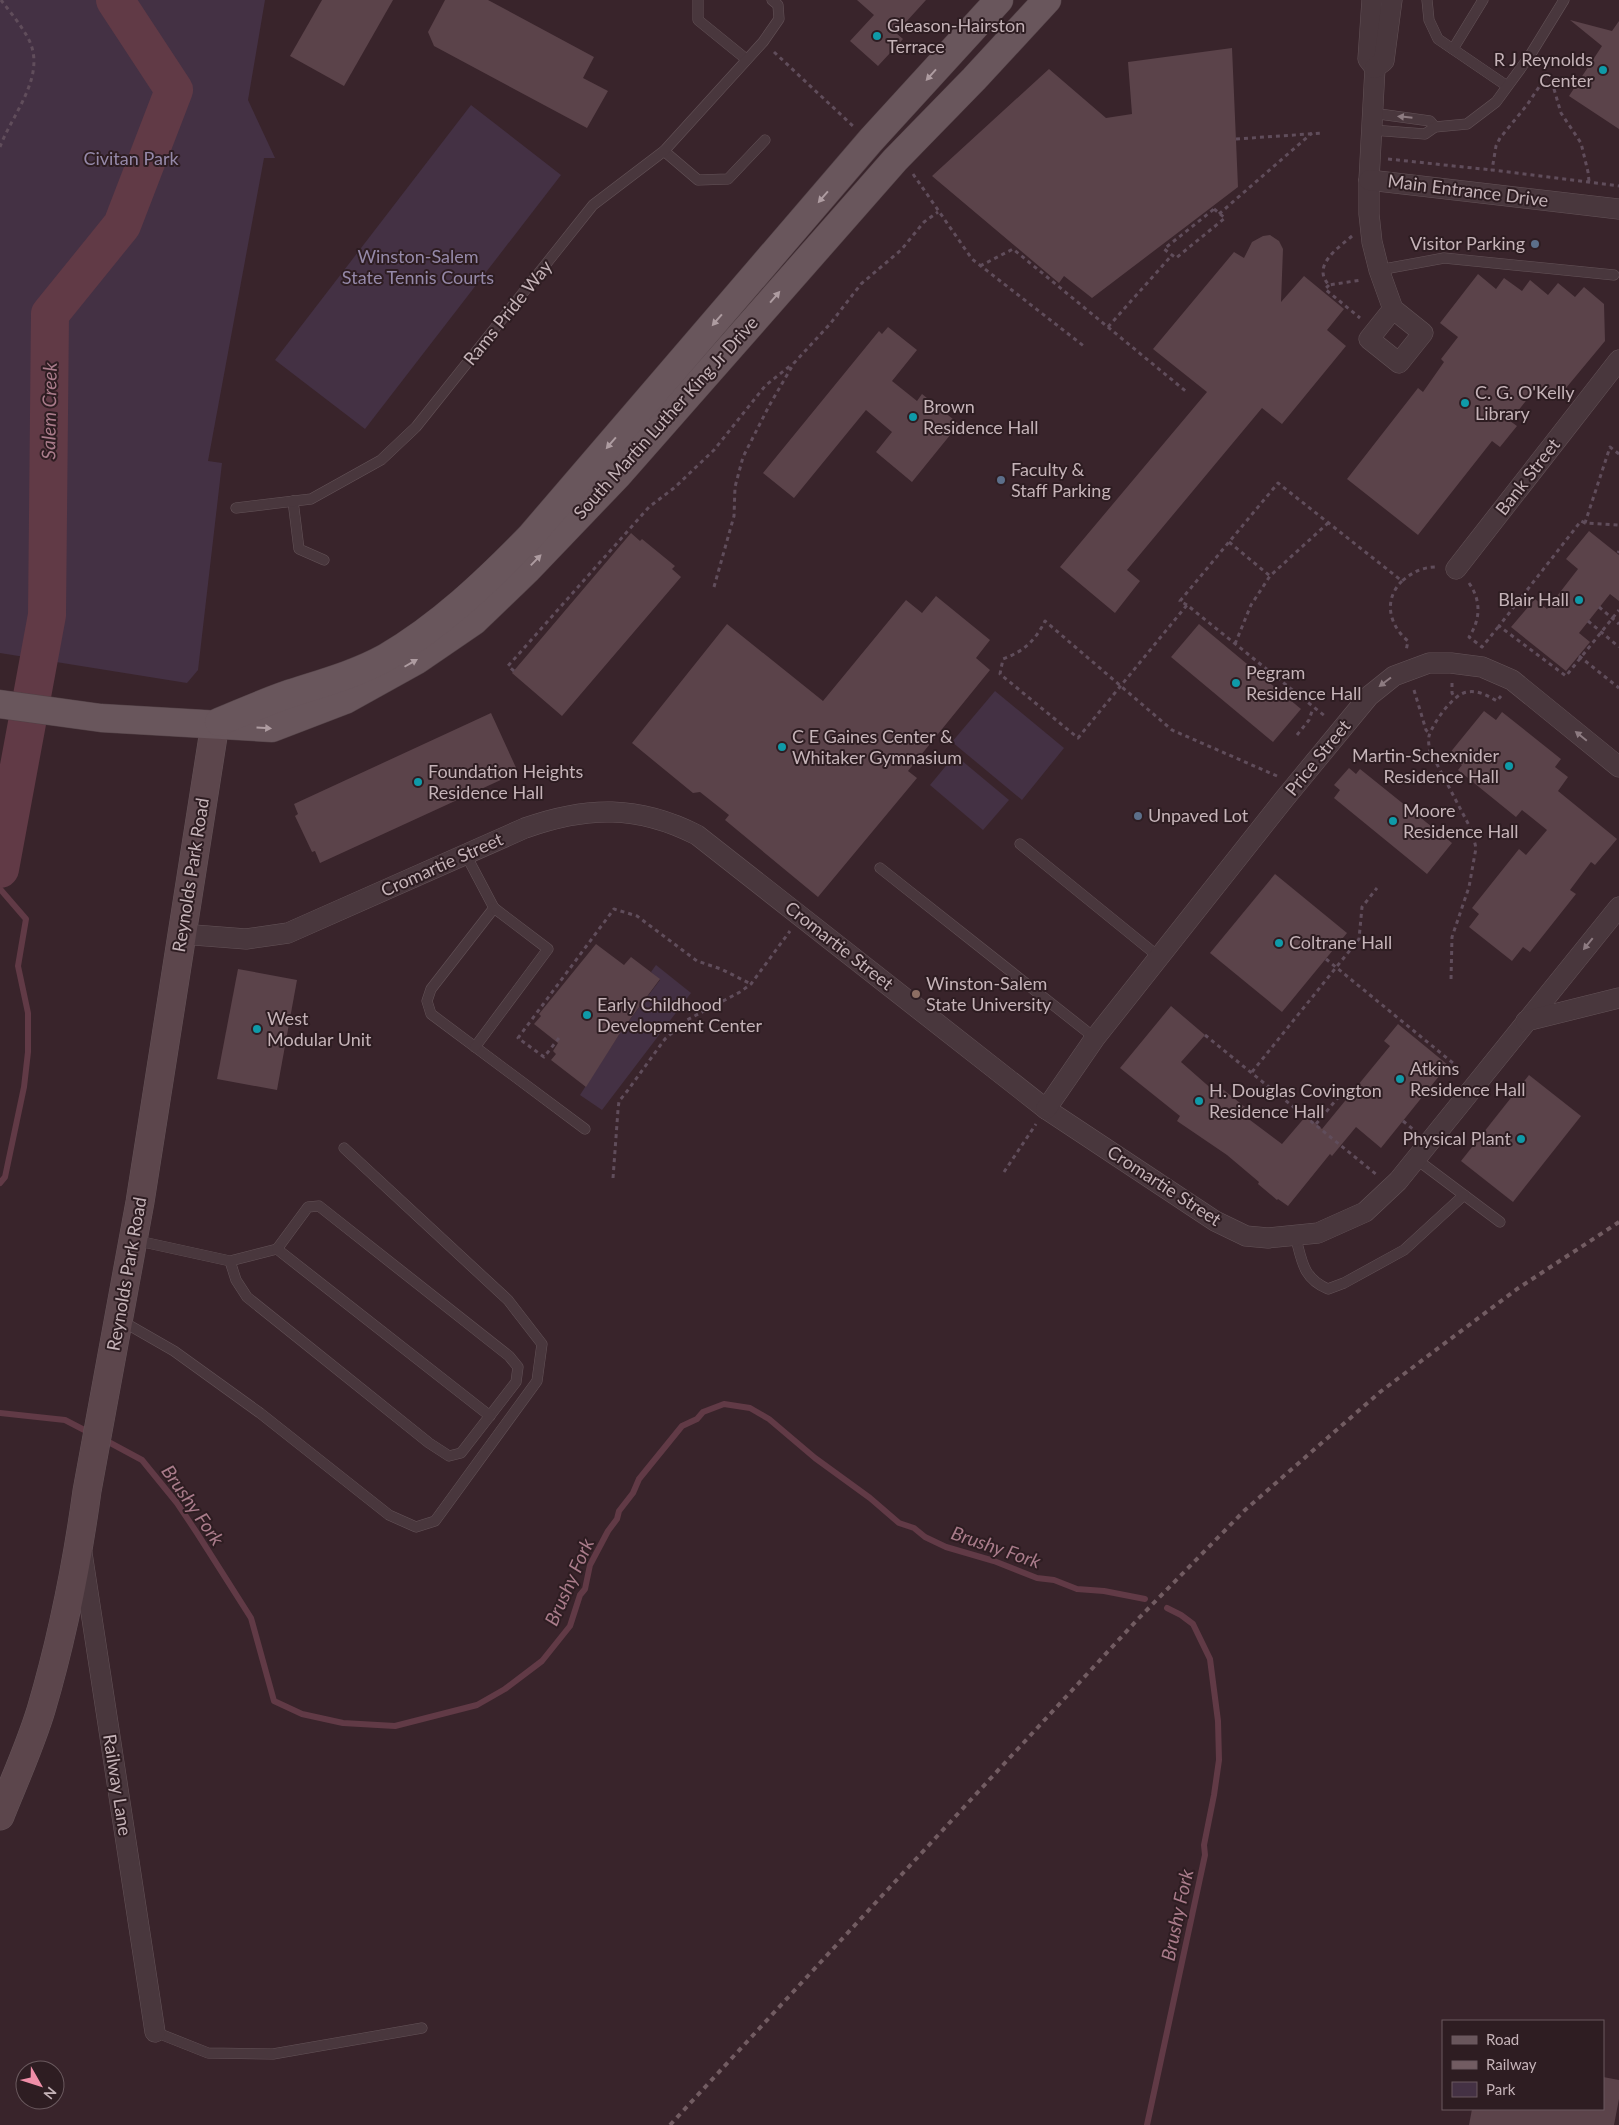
<svg xmlns="http://www.w3.org/2000/svg" width="1619" height="2125" font-family="Lato,sans-serif">
	<rect width="100%" height="100%" fill="#39242b"/>
	<!-- green -->
	<g fill="#443144">
		<polygon points="0,0 265,0 248,100 275,158 264,158 208,461 222,463 198,670 187,683 0,653"/>
		<polygon points="471,105 561,175 365,429 275,360"/>
		<polygon points="995,691 1064,748 1022,800 952,742"/>
		<polygon points="955,755 1009,800 983,830 930,785"/>
		<polygon points="656,965 691,993 602,1110 580,1095 622,1030 660,980 651,972"/>
	</g>
	<g fill="none" stroke-linecap="round" stroke-linejoin="round">
		<!-- stream -->
		<g stroke="#613a46" stroke-width="6">
			<polyline points="0,889 26,919 18,966 28,1013 28,1052 24,1087 5,1177 0,1183"/>
			<polyline points="0,1413 65,1420 92,1434"/>
			<polyline points="103,1439 142,1460 177,1503 197,1533 251,1618 274,1701 302,1714 343,1723 395,1726 477,1705 505,1689 542,1661 570,1626 580,1595 585,1589 590,1565 608,1531 617,1519 619,1511 633,1493 639,1479 682,1426 697,1419 703,1412 724,1404 750,1408 769,1419 815,1458 870,1498 899,1523 914,1528 925,1537 946,1547 994,1561 1037,1578 1054,1580 1077,1589 1104,1591 1145,1599"/>
			<polyline points="1147,2125 1205,1855 1204,1845 1214,1795 1219,1760 1218,1721 1210,1659 1193,1624 1181,1615 1167,1608"/>
		</g>
		<!-- river -->
		<polyline stroke="#613a46" stroke-width="38" points="0,869 47,615 50,314 122,225 174,90 115,0"/>
	</g>
	<!-- building -->
	<g fill="#5b434a">
		<polygon points="322,0 393,0 344,86 290,56"/>
		<polygon points="445,0 488,0 594,57 583,78 608,91 587,128 434,46 428,32"/>
		<polygon points="857,0 926,0 896,33 903,39 878,66 850,41 874,15"/>
		<polygon points="1570,20 1612,31 1619,21 1619,129 1569,96 1602,46"/>
		<polygon points="1232,48 1238,187 1092,298 1064,276 1059,283 932,176 1049,69 1106,118 1132,114 1128,62"/>
		<polygon points="1270,235 1279,241 1283,249 1281,302 1304,276 1344,309 1327,330 1346,346 1282,424 1262,408 1127,570 1140,581 1115,613 1060,567 1207,392 1153,349 1234,252 1244,258 1252,242 1263,236"/>
		<polygon points="1478,274 1496,289 1504,278 1522,291 1530,280 1548,295 1558,283 1575,297 1584,287 1604,304 1605,341 1566,388 1533,392 1510,421 1517,426 1500,447 1492,441 1418,535 1347,479 1418,388 1423,392 1444,362 1441,359 1458,337 1440,323"/>
		<polygon points="888,327 917,350 892,381 917,401 922,394 959,424 912,482 876,452 892,432 866,410 794,498 763,473 879,331 882,334"/>
		<polygon points="1589,531 1619,555 1619,601 1610,594 1579,633 1590,642 1566,671 1511,627 1535,599 1547,609 1578,569 1566,559"/>
		<polygon points="631,533 640,541 642,539 675,566 672,569 681,577 562,716 512,673"/>
		<polygon points="936,596 990,640 976,658 990,670 908,771 917,778 818,897 725,820 729,815 700,792 693,793 632,743 727,624 823,701 906,600 922,613"/>
		<polygon points="1199,624 1301,709 1273,742 1171,657"/>
		<polygon points="1484,711 1496,720 1502,712 1561,759 1555,767 1568,777 1558,791 1617,839 1595,865 1591,862 1570,890 1576,894 1530,952 1523,947 1512,961 1469,927 1479,914 1472,908 1519,849 1526,855 1547,830 1522,810 1516,817 1458,770 1462,765 1449,754"/>
		<polygon points="491,713 518,772 320,863 315,851 312,852 295,816 298,814 294,804"/>
		<polygon points="1349,768 1356,774 1360,769 1452,843 1427,874 1334,798 1340,790 1334,785"/>
		<polygon points="1275,874 1347,933 1282,1012 1210,953"/>
		<polygon points="596,944 624,965 631,957 660,979 622,1030 586,1087 551,1060 556,1054 553,1051 558,1043 534,1024 541,1016 539,1014"/>
		<polygon points="238,969 297,980 277,1090 217,1079"/>
		<polygon points="1171,1006 1205,1035 1181,1062 1214,1091 1220,1087 1250,1111 1246,1117 1282,1144 1306,1116 1322,1129 1390,1046 1384,1041 1398,1024 1448,1065 1381,1148 1356,1127 1332,1156 1330,1154 1288,1206 1278,1199 1277,1200 1258,1184 1259,1182 1227,1155 1177,1121 1180,1116 1120,1068"/>
		<polygon points="1529,1075 1581,1116 1513,1202 1461,1161"/>
		<polygon points="1603,2077 1619,2080 1619,2099 1614,2125 1469,2125 1472,2109 1603,2109"/>
	</g>
	<g fill="none" stroke-linecap="round" stroke-linejoin="round">
		<!-- lane casing -->
		<g stroke="#645358" stroke-width="11">
			<g id="lane">
				<polyline points="698,0 698,20 746,59"/>
				<polyline points="1427,0 1429,20 1438,39 1507,86"/>
				<polyline points="1453,49 1483,0"/>
				<polyline points="1372,113 1430,121 1435,127"/>
				<polyline points="1372,130 1425,134 1435,127 1467,124 1496,102 1529,57 1564,0"/>
				<polyline points="664,151 698,180 728,179 765,140"/>
				<polyline points="1379,270 1444,258 1614,275"/>
				<polyline points="293,501 299,549 324,560"/>
				<polyline points="236,508 311,499 381,460 416,427 593,205 664,151 763,42 779,19 778,5 772,0"/>
				<polyline points="1020,844 1159,957"/>
				<polyline points="466,855 494,908 431,989 427,1001 431,1014 585,1129"/>
				<polyline points="880,868 1095,1038"/>
				<polyline points="475,1047 548,949 494,908"/>
				<polyline points="1416,1159 1500,1222"/>
				<path d="M1295,1235C1302,1260 1302,1278 1328,1289L1344,1283L1404,1250L1464,1195"/>
				<polyline points="134,1240 230,1261 236,1280 247,1297 429,1443 449,1456 461,1453 516,1382 518,1367 509,1356 319,1206 308,1207 277,1249 230,1261"/>
				<polyline points="277,1249 490,1416"/>
				<polyline points="120,1320 174,1351 260,1413 389,1515 416,1527 435,1521 537,1381 542,1344 508,1300 344,1148"/>
				<polyline points="155,2032 208,2053 273,2054 422,2028"/>
			</g>
		</g>
		<!-- street casing -->
		<g stroke="#645358" stroke-width="21">
			<g id="street">
				<polyline points="1372,0 1368,59 1375,68 1369,180 1369,214 1372,242 1379,270 1393,309 1423,333 1399,363 1369,339 1393,309"/>
				<polyline points="1375,68 1384,61 1392,0"/>
				<polyline points="1369,180 1619,209"/>
				<polyline points="1456,569 1619,360"/>
				<path d="M181,934L246,939L288,933L525,828C587,806 638,805 697,835L1046,1109L1215,1221L1246,1236L1268,1238L1318,1233L1365,1212L1398,1181L1619,907"/>
				<polyline points="1526,1021 1619,998"/>
				<polyline points="1046,1109 1095,1038 1285,798 1369,696 1394,676 1429,663 1451,663 1482,667 1512,680 1619,767"/>
				<polyline points="82,1553 155,2032"/>
			</g>
		</g>
		<!-- secondary casing -->
		<g stroke="#645358" stroke-width="29">
			<path id="secondary" d="M0,1816C14,1781 30,1746 41,1710C62,1639 77,1564 87,1491L140,1202L215,724"/>
		</g>
		<!-- primary casing -->
		<g stroke="#524146" stroke-width="29">
			<g id="primary">
				<polyline points="0,704 101,718 272,728 345,700 417,660 474,621 527,570 618,475 895,160 974,79 1047,0"/>
				<path d="M219,722C241,713 263,703 286,695C319,684 354,675 385,658C440,626 486,582 530,537L871,140L999,0"/>
			</g>
		</g>
		<!-- path -->
		<g stroke="#604d5b" stroke-width="3" stroke-dasharray="4 4" stroke-linecap="butt">
			<polyline points="774,52 854,127"/>
			<polyline points="1236,139 1323,133"/>
			<path d="M0,147C12,114 48,75 28,38C21,25 10,12 1,0"/>
			<polyline points="1388,159 1492,170"/>
			<polyline points="913,174 972,259 1085,347"/>
			<polyline points="1589,181 1588,172 1581,143 1561,113 1549,72 1527,105 1500,138 1496,146 1492,170 1619,186"/>
			<polygon points="1214,209 1225,218 1176,258 1164,249"/>
			<polyline points="1219,214 1312,133"/>
			<path d="M1352,236C1338,248 1311,266 1329,285L1361,280"/>
			<polyline points="980,266 1013,249 1188,393"/>
			<polyline points="1329,285 1325,289 1360,318"/>
			<polyline points="1108,327 1172,255"/>
			<polyline points="1619,454 1610,447 1585,523 1619,525"/>
			<polyline points="1585,523 1581,521 1499,626 1566,676 1619,610"/>
			<polyline points="1229,542 1270,576"/>
			<polyline points="1618,553 1619,551"/>
			<path d="M1402,581C1383,600 1389,625 1408,641L1406,651"/>
			<path d="M1469,583C1481,600 1481,619 1469,637L1482,647L1499,626"/>
			<polyline points="714,587 734,516 735,487 743,457 769,406 794,363 830,324 861,284 901,250 924,222 938,212"/>
			<path d="M1187,605L1180,601L1278,483L1402,581C1413,572 1422,567 1437,567"/>
			<polyline points="1599,607 1619,624"/>
			<polyline points="1588,621 1619,647"/>
			<polyline points="1235,644 1251,605 1270,576 1328,523"/>
			<polyline points="1579,656 1619,688"/>
			<polyline points="514,671 508,666 649,507 674,488 714,450 765,386 791,365"/>
			<polyline points="1452,683 1452,693 1455,698"/>
			<polyline points="1414,690 1426,730 1430,734"/>
			<polyline points="1297,735 1309,720 1313,708"/>
			<path d="M1277,776L1172,730L1045,621C1035,641 1024,651 1003,659L1000,674L1078,738L1187,605L1326,717"/>
			<polyline points="1326,959 1453,1063"/>
			<path d="M1451,979L1452,937L1469,887L1476,848L1472,831L1430,751C1429,746 1428,741 1429,736C1433,723 1453,694 1467,692C1479,690 1488,696 1497,701L1501,696"/>
			<polyline points="1205,1035 1377,1175"/>
			<polyline points="559,1038 544,1057 518,1038 614,909 637,916 697,961 721,969 751,984"/>
			<polyline points="1252,1072 1359,939 1362,907 1377,888"/>
			<polyline points="1403,1121 1414,1130"/>
			<polyline points="1316,1124 1346,1088 1352,1093"/>
			<polyline points="1004,1172 1036,1124"/>
			<polyline points="613,1178 618,1110 619,1101 625,1094 665,1039 687,1020 740,992 751,984 790,931"/>
		</g>
		<!-- lane -->
		<use href="#lane" stroke="#49373d" stroke-width="10"/>
		<!-- street -->
		<use href="#street" stroke="#49373d" stroke-width="20"/>
		<!-- secondary -->
		<use href="#secondary" stroke="#5c464c" stroke-width="28"/>
		<!-- primary -->
		<use href="#primary" stroke="#69565c" stroke-width="28"/>
		<!-- rail -->
		<polyline stroke="#725c62" stroke-width="4" stroke-dasharray="5 5" stroke-linecap="butt" points="670,2125 1138,1619 1245,1510 1380,1392 1517,1289 1619,1222"/>
	</g>
	<!-- one-way arrows -->
	<defs><path id="oneway-solid" d="M-6-.8H1V-3.2L6.5 0L1 3.2V.8H-6Z" transform="scale(1.25)"/></defs>
	<g fill="#ae9ca1">
		<use href="#oneway-solid" transform="translate(931 75) rotate(132)"/>
		<use href="#oneway-solid" transform="translate(823 197) rotate(131)"/>
		<use href="#oneway-solid" transform="translate(775 297) rotate(-49)"/>
		<use href="#oneway-solid" transform="translate(717 320) rotate(131)"/>
		<use href="#oneway-solid" transform="translate(611 443) rotate(131)"/>
		<use href="#oneway-solid" transform="translate(536 560) rotate(-46)"/>
		<use href="#oneway-solid" transform="translate(411 663) rotate(-30)"/>
		<use href="#oneway-solid" transform="translate(264 728) rotate(4)"/>
	</g>
	<g fill="#8d7b81">
		<use href="#oneway-solid" transform="translate(1405 117) rotate(-174)"/>
		<use href="#oneway-solid" transform="translate(1385 682) rotate(143)"/>
		<use href="#oneway-solid" transform="translate(1581 736) rotate(-141)"/>
		<use href="#oneway-solid" transform="translate(1588 944) rotate(129)"/>
	</g>
	<!-- markers -->
	<g fill="#0f9aa8" stroke="#2e1d22" stroke-width="2">
		<circle cx="877" cy="36" r="5"/>
		<circle cx="1603" cy="70" r="5"/>
		<circle cx="1465" cy="403" r="5"/>
		<circle cx="913" cy="417" r="5"/>
		<circle cx="1579" cy="600" r="5"/>
		<circle cx="1236" cy="683" r="5"/>
		<circle cx="782" cy="747" r="5"/>
		<circle cx="1509" cy="766" r="5"/>
		<circle cx="418" cy="782" r="5"/>
		<circle cx="1393" cy="821" r="5"/>
		<circle cx="1279" cy="943" r="5"/>
		<circle cx="587" cy="1015" r="5"/>
		<circle cx="257" cy="1029" r="5"/>
		<circle cx="1400" cy="1079" r="5"/>
		<circle cx="1199" cy="1101" r="5"/>
		<circle cx="1521" cy="1139" r="5"/>
	</g>
	<g fill="#5c6f8a" stroke="#2e1d22" stroke-width="2">
		<circle cx="1535" cy="244" r="5"/>
		<circle cx="1001" cy="480" r="5"/>
		<circle cx="1138" cy="816" r="5"/>
	</g>
	<circle fill="#8d6e63" stroke="#2e1d22" stroke-width="2" cx="916" cy="994" r="5"/>
	<g text-anchor="middle" stroke-width="4" stroke-linejoin="round" paint-order="stroke">
		<!-- poi labels -->
		<g font-size="18" fill="#c5b3b8" stroke="#2e1d22" text-anchor="start">
			<text x="887" y="32">Gleason-Hairston<tspan x="887" dy="21">Terrace</tspan></text>
			<text x="1593" y="66" text-anchor="end">R J Reynolds<tspan x="1593" dy="21">Center</tspan></text>
			<text x="1525" y="250" text-anchor="end">Visitor Parking</text>
			<text x="1475" y="399">C. G. O'Kelly<tspan x="1475" dy="21">Library</tspan></text>
			<text x="923" y="413">Brown<tspan x="923" dy="21">Residence Hall</tspan></text>
			<text x="1011" y="476">Faculty &amp;<tspan x="1011" dy="21">Staff Parking</tspan></text>
			<text x="1569" y="606" text-anchor="end">Blair Hall</text>
			<text x="1246" y="679">Pegram<tspan x="1246" dy="21">Residence Hall</tspan></text>
			<text x="792" y="743">C E Gaines Center &amp;<tspan x="792" dy="21">Whitaker Gymnasium</tspan></text>
			<text x="1499" y="762" text-anchor="end">Martin-Schexnider<tspan x="1499" dy="21">Residence Hall</tspan></text>
			<text x="428" y="778">Foundation Heights<tspan x="428" dy="21">Residence Hall</tspan></text>
			<text x="1403" y="817">Moore<tspan x="1403" dy="21">Residence Hall</tspan></text>
			<text x="1148" y="822">Unpaved Lot</text>
			<text x="1289" y="949">Coltrane Hall</text>
			<text x="926" y="990">Winston-Salem<tspan x="926" dy="21">State University</tspan></text>
			<text x="597" y="1011">Early Childhood<tspan x="597" dy="21">Development Center</tspan></text>
			<text x="267" y="1025">West<tspan x="267" dy="21">Modular Unit</tspan></text>
			<text x="1410" y="1075">Atkins<tspan x="1410" dy="21">Residence Hall</tspan></text>
			<text x="1209" y="1097">H. Douglas Covington<tspan x="1209" dy="21">Residence Hall</tspan></text>
			<text x="1511" y="1145" text-anchor="end">Physical Plant</text>
		</g>
		<!-- park labels -->
		<g font-size="18" fill="#9589a9" stroke="#2e1d22">
			<text x="131" y="165">Civitan Park</text>
			<text x="418" y="263">Winston-Salem<tspan x="418" dy="21">State Tennis Courts</tspan></text>
		</g>
		<!-- street labels -->
		<g font-size="18" fill="#c5b3b8" stroke="#2e1d22">
			<text transform="translate(1468 191) rotate(7)" y="6">Main Entrance Drive</text>
			<text transform="translate(508 313) rotate(-51)" y="6">Rams Pride Way</text>
			<text transform="translate(666 418) rotate(-48)" y="6">South Martin Luther King Jr Drive</text>
			<text transform="translate(1528 477) rotate(-52)" y="6">Bank Street</text>
			<text transform="translate(1318 758) rotate(-51)" y="6">Price Street</text>
			<text transform="translate(442 865) rotate(-24)" y="6">Cromartie Street</text>
			<text transform="translate(191 875) rotate(-81)" y="6">Reynolds Park Road</text>
			<text transform="translate(839 946) rotate(38)" y="6">Cromartie Street</text>
			<text transform="translate(1164 1186) rotate(33)" y="6">Cromartie Street</text>
			<text transform="translate(127 1274) rotate(-80)" y="6">Reynolds Park Road</text>
			<text transform="translate(117 1785) rotate(81)" y="6">Railway Lane</text>
		</g>
		<!-- water labels -->
		<g font-size="19" font-style="italic" fill="#aa7c8b" stroke="#2e1d22">
			<text transform="translate(49 411) rotate(-89)" y="7">Salem Creek</text>
			<text transform="translate(193 1505) rotate(55)" y="7">Brushy Fork</text>
			<text transform="translate(996 1547) rotate(19)" y="7">Brushy Fork</text>
			<text transform="translate(569 1582) rotate(-66)" y="7">Brushy Fork</text>
			<text transform="translate(1177 1915) rotate(-78)" y="7">Brushy Fork</text>
		</g>
	</g>
	<!-- legend -->
	<rect x="1442" y="2020" width="162" height="90" fill="#2e1d22" stroke="#6a595e"/>
	<rect x="1452" y="2036" width="25" height="8" fill="#69565c" stroke="#6a595e"/>
	<text x="1486" y="2045" font-size="15" fill="#c5b3b8">Road</text>
	<rect x="1452" y="2061" width="25" height="8" fill="#725c62" stroke="#6a595e"/>
	<text x="1486" y="2070" font-size="15" fill="#c5b3b8">Railway</text>
	<rect x="1452" y="2082" width="25" height="15" fill="#443144" stroke="#6a595e"/>
	<text x="1486" y="2095" font-size="15" fill="#c5b3b8">Park</text>
	<!-- north arrow -->
	<g transform="translate(40 2085) rotate(129)"><circle r="24" fill="#2e1d22" stroke="#6a595e"/>
	<path d="M0-4L9 19L0 12L-9 19Z" fill="#ef8ea8"/>
	<text y="-8" font-size="14" font-weight="bold" text-anchor="middle" fill="#c5b3b8">N</text>
	</g>
</svg>
